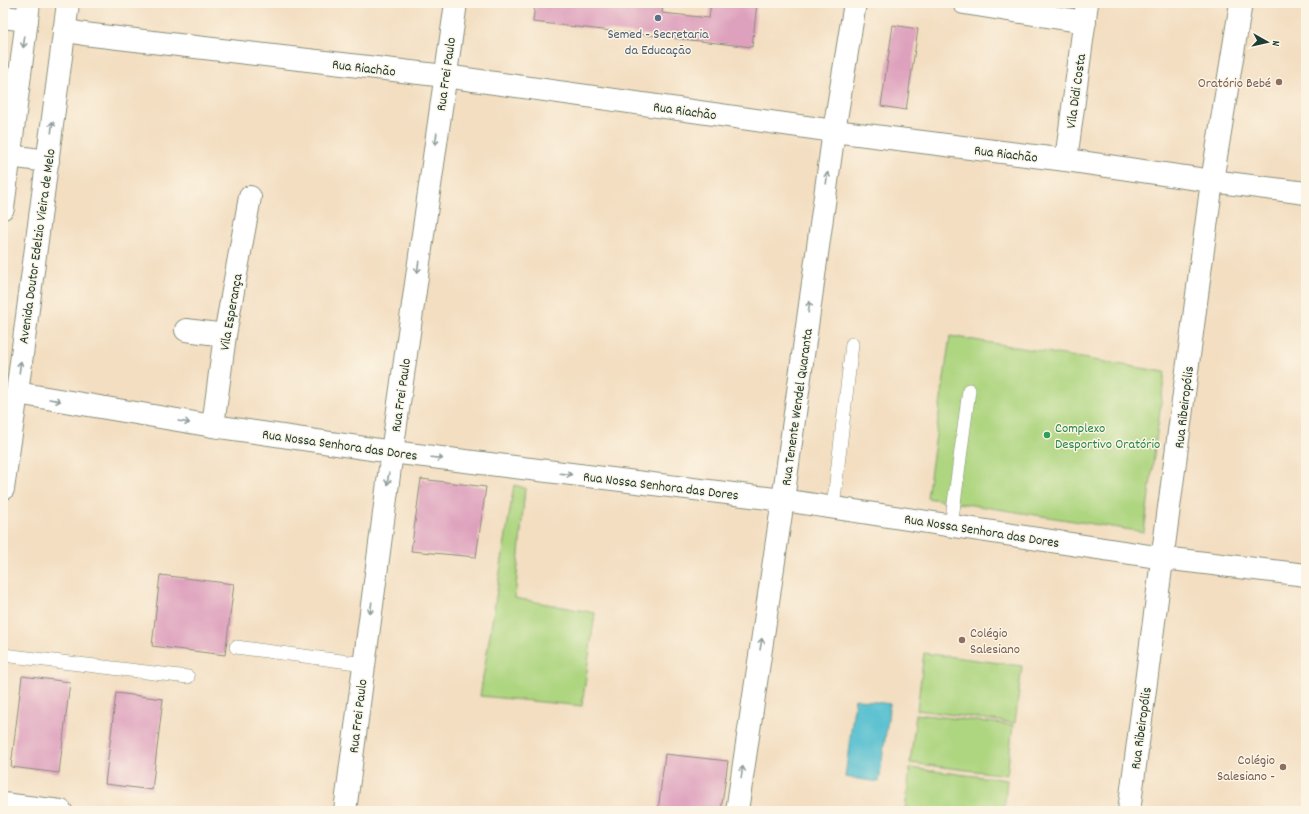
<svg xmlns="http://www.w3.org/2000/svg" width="1309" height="814" font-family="Dekko,sans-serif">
	<rect width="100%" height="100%" fill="#fcf5e5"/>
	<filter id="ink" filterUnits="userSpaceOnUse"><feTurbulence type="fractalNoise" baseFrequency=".025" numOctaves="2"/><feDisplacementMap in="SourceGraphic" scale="8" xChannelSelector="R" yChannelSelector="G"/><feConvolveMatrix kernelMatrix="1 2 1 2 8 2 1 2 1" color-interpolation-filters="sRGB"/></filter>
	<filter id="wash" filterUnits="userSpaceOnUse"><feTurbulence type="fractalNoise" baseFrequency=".012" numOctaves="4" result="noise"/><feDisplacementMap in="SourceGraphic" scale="16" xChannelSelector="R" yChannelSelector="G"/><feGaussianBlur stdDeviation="0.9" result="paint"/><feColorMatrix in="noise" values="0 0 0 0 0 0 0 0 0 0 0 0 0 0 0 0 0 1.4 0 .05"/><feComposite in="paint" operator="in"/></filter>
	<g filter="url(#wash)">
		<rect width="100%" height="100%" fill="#f3dec1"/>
		<!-- green -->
		<g fill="#aed580" stroke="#66895a">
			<polygon points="950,336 1165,372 1144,532 927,498"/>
			<polygon points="514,485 525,488 515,598 595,613 582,706 480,696"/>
			<polygon points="924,653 1022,666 1015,723 917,710"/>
			<polygon points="916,714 1013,725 1007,775 910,763"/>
			<polygon points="910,768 1007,780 1004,811 905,811"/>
		</g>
		<!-- water -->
		<polygon fill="#54bfd0" stroke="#3a7e82" points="855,699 890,704 879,782 845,777"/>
		<g id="blocks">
			<!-- building -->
			<g fill="#dea1bd">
				<polygon points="535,3 663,3 662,13 709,18 711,3 757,3 752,47 533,22"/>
				<polygon points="893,25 918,29 906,110 881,106"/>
				<polygon points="421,479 486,487 476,557 411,551"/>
				<polygon points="160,575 234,584 225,655 152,646"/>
				<polygon points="22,676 70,682 59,773 11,767"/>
				<polygon points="116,693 163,699 152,790 105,784"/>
				<polygon points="665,754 728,761 721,811 658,811"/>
			</g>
		</g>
	</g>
	<g filter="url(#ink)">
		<use href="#blocks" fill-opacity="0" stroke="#898e7a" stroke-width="1"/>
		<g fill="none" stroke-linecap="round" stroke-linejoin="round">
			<!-- service casing -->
			<g stroke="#898e7a" stroke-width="14">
				<g id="service">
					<polyline points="833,508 852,344"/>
					<polyline points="951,526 969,390"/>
					<polyline points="236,647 364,664"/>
					<polyline points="3,655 188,677"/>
				</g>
			</g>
			<!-- minor casing -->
			<g stroke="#898e7a" stroke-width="24">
				<g id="minor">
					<polyline points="964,3 1085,22"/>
					<polyline points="3,17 27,20"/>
					<polyline points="64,30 84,34 445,76 834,131 1066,160 1212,181 1306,193"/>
					<polyline points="1066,160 1087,3"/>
					<polyline points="186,330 225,335"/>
					<polyline points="17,393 213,426 392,452 783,500 1163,558 1306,575"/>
					<polyline points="213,426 225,335 250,197"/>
					<polyline points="3,804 61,811"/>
					<polyline points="345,811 392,452 456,3"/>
					<polyline points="737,811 783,500 834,131 855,3"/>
					<polyline points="1129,811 1212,181 1241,3"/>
				</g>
			</g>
			<!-- secondary casing -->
			<g stroke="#898e7a" stroke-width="24">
				<g id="secondary">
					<polyline points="9,156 48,161"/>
					<polyline points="3,208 29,3"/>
					<polyline points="3,489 17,393 68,3"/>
				</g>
			</g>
			<!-- service -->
			<use href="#service" stroke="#fff" stroke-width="13"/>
			<!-- minor -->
			<use href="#minor" stroke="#fff" stroke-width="22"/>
			<!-- secondary -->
			<use href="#secondary" stroke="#fff" stroke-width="22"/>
		</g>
		<!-- one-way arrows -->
		<defs><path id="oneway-shaft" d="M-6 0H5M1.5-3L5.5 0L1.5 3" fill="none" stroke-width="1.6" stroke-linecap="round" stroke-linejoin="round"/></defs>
		<g stroke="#8f9e9a">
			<use href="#oneway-shaft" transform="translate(24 42) rotate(98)"/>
			<use href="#oneway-shaft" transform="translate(52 127) rotate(-83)"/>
			<use href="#oneway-shaft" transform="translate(436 139) rotate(98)"/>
			<use href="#oneway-shaft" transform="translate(827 178) rotate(-82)"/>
			<use href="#oneway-shaft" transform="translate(418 267) rotate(98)"/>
			<use href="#oneway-shaft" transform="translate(809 307) rotate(-82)"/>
			<use href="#oneway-shaft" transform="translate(20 367) rotate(-83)"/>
			<use href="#oneway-shaft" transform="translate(55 400) rotate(10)"/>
			<use href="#oneway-shaft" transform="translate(184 422) rotate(10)"/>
			<use href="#oneway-shaft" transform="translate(437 458) rotate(7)"/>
			<use href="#oneway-shaft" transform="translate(566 474) rotate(7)"/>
			<use href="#oneway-shaft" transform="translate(388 479) rotate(97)"/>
			<use href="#oneway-shaft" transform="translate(371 608) rotate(97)"/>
			<use href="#oneway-shaft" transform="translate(761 644) rotate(-81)"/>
			<use href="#oneway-shaft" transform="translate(742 772) rotate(-82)"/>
		</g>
	</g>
	<!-- markers -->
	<circle fill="#5c6f8a" stroke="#fcf5e5" stroke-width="1.5" cx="658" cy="18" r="4"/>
	<g fill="#8d6e63" stroke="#fcf5e5" stroke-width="1.5">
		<circle cx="1279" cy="82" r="4"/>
		<circle cx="962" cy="640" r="4"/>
		<circle cx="1283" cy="767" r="4"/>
	</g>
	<circle fill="#2e9e5b" stroke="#fcf5e5" stroke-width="1.5" cx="1047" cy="435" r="4"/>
	<g text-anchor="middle" stroke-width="3" stroke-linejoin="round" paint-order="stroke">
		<!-- service labels -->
		<g font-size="14" fill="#4e5e75" stroke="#fcf5e5">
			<text x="658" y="38">Semed - Secretaria<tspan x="658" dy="16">da Educação</tspan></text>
		</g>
		<!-- street labels -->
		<g font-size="14" fill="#1f3d34" stroke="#fcf5e5">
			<text transform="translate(364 67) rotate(7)" y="5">Rua Riachão</text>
			<text transform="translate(445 74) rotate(-82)" y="5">Rua Frei Paulo</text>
			<text transform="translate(1075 91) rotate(-82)" y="5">Vila Didi Costa</text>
			<text transform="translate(685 110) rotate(8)" y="5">Rua Riachão</text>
			<text transform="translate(1006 153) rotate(7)" y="5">Rua Riachão</text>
			<text transform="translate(36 246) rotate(-82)" y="5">Avenida Doutor Edelzio Vieira de Melo</text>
			<text transform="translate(230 312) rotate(-80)" y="5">Vila Esperança</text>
			<text transform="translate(400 395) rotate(-82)" y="5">Rua Frei Paulo</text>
			<text transform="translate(796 407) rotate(-82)" y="5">Rua Tenente Wendel Quaranta</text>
			<text transform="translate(1183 407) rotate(-83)" y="5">Rua Ribeiropólis</text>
			<text transform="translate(340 444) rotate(8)" y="5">Rua Nossa Senhora das Dores</text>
			<text transform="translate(661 485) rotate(7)" y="5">Rua Nossa Senhora das Dores</text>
			<text transform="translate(982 530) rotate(9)" y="5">Rua Nossa Senhora das Dores</text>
			<text transform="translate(357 716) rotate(-83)" y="5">Rua Frei Paulo</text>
			<text transform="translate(1140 728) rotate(-82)" y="5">Rua Ribeiropólis</text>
		</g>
		<!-- education labels -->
		<g font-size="14" fill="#785e54" stroke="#fcf5e5" text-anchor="end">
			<text x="1271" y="87">Oratório Bebé</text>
			<text x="970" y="637" text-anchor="start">Colégio<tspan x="970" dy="16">Salesiano</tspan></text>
			<text x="1275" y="764">Colégio<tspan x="1275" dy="16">Salesiano -</tspan></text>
		</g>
		<!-- leisure labels -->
		<g font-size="14" fill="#27864d" stroke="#fcf5e5" text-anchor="start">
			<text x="1055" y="432">Complexo<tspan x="1055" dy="16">Desportivo Oratório</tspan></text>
		</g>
	</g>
	<!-- margin -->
	<rect width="1309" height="814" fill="none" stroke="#fcf5e5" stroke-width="16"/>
	<!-- north arrow -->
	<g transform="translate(1267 42) rotate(98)" stroke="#fcf5e5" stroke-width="3" paint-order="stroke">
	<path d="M0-3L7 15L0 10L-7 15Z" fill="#1f3d34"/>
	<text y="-6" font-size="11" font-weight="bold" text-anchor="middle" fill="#1f3d34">N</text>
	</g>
</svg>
